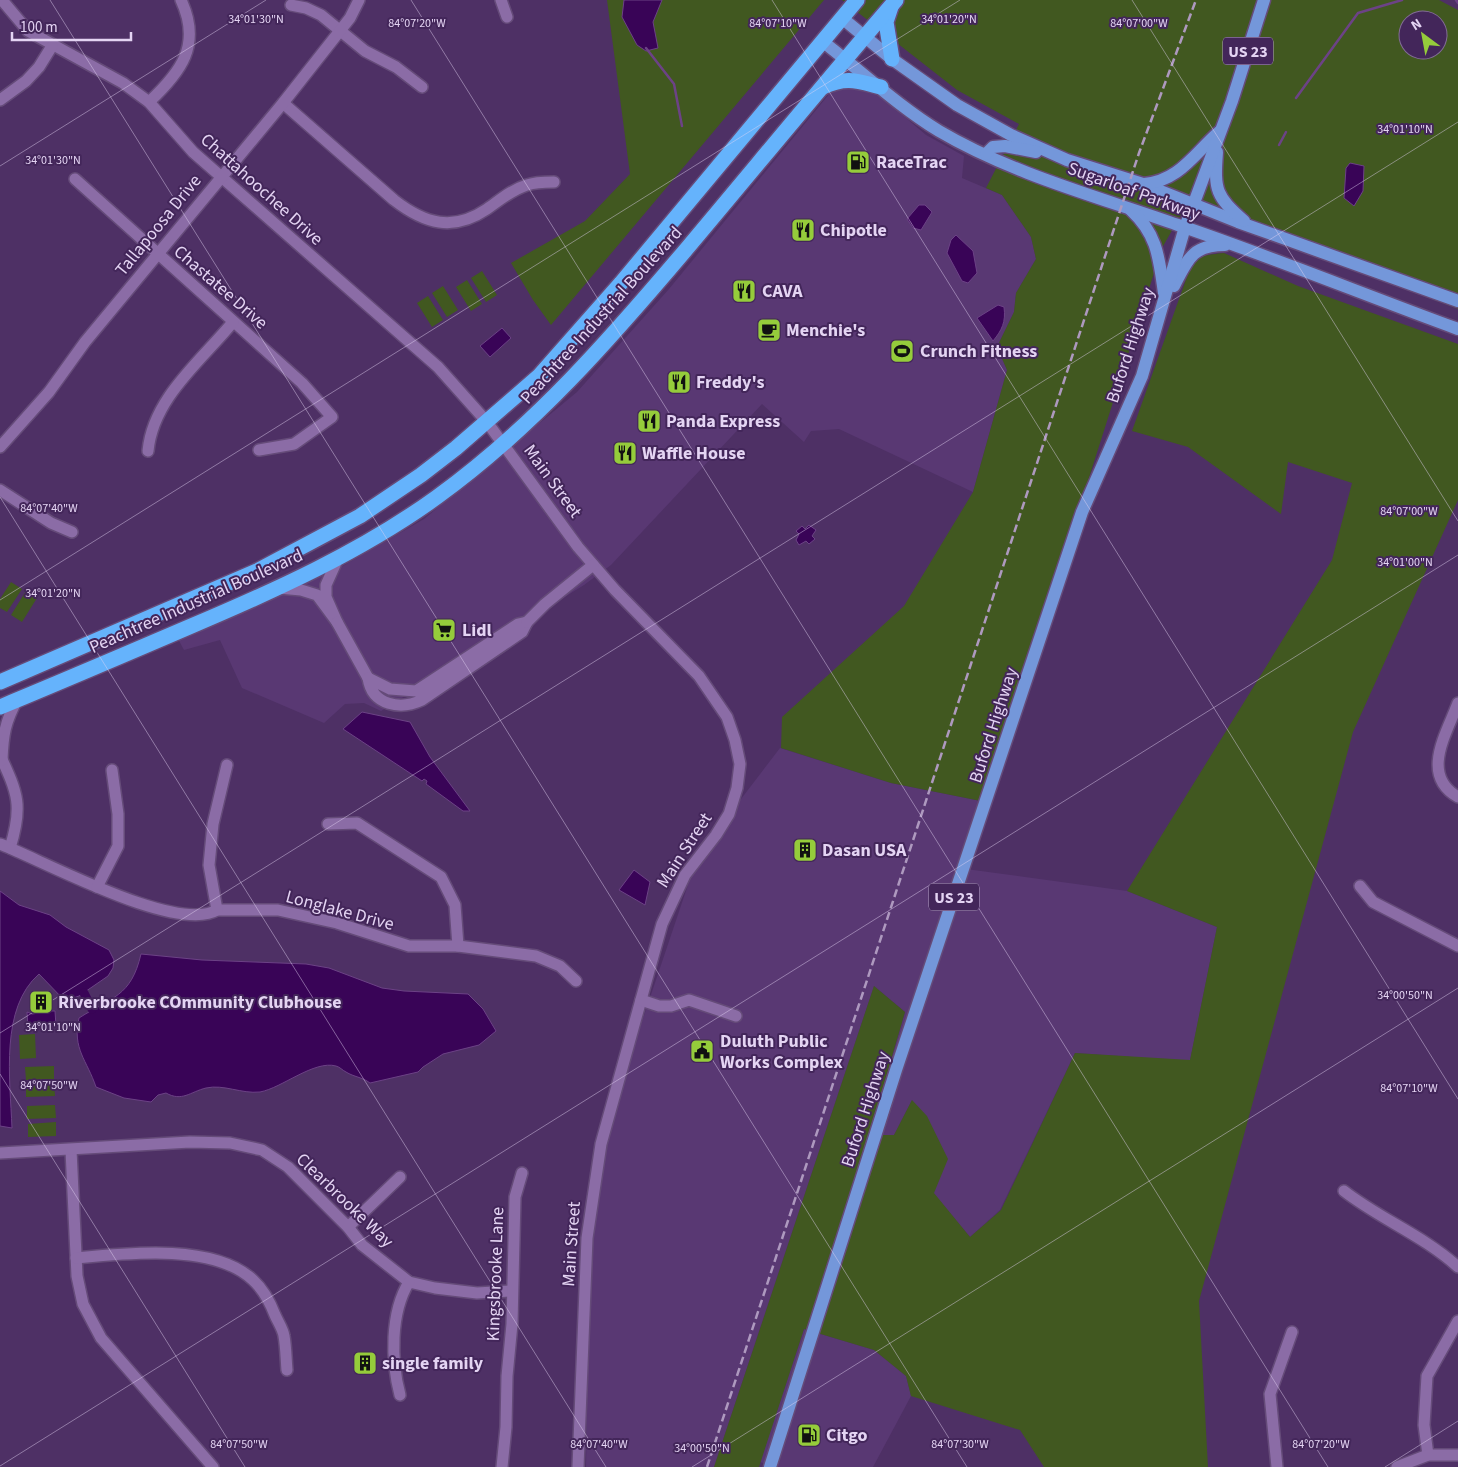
<svg xmlns="http://www.w3.org/2000/svg" width="1458" height="1467" font-family="'Source Sans 3',sans-serif">
	<rect width="100%" height="100%" fill="#4e3065"/>
	<!-- built -->
	<g fill="#593873">
		<polygon points="842,85 871,88 926,135 964,156 962,178 1002,195 1031,237 1036,259 1016,293 1014,312 997,347 1007,370 973,492 839,429 811,431 804,442 762,404 611,565 584,585 381,711 364,703 345,704 324,723 242,688 220,640 184,650 178,639 274,599 341,567 424,519 577,392 669,289 830,93"/>
		<polygon points="780,748 891,783 986,802 966,869 1127,891 1217,927 1190,1061 1075,1053 1000,1210 970,1237 933,1193 912,1100 894,1135 869,1135 905,1012 874,986 714,1467 586,1467 589,1270 593,1188 621,1084 698,855"/>
		<polygon points="804,1329 874,1350 906,1376 911,1396 873,1467 776,1467 760,1462"/>
	</g>
	<!-- green -->
	<g fill="#415820" fill-rule="evenodd">
		<polygon points="607,0 824,0 551,325 533,300 511,263 585,221 630,174"/>
		<path d="M842,0H1439L1458,10V309L1187,204L1162,248L986,802L891,783L781,748L782,717L904,606L973,492L1007,370L997,347L1014,312L1016,293L1036,259L1031,237L1002,195L986,188L1019,124L957,90ZM1408,20H1438V50H1408Z"/>
		<path d="M1224,253L1298,286L1458,344V500L1353,732L1199,1301L1208,1467H1044L1020,1430L911,1396L906,1376L874,1350L804,1329L759,1467H714L874,986L905,1012L869,1135H894L912,1100L927,1116L948,1159L934,1193L970,1237L1001,1210L1075,1053L1190,1060L1217,927L1127,891L1332,560L1352,483L1288,462L1281,514L1188,447L1132,431L1189,271C1199,254 1206,255 1224,253Z"/>
		<polygon points="482,271 497,295 486,302 471,278"/>
		<polygon points="467,280 482,304 471,311 456,287"/>
		<polygon points="443,286 458,310 447,317 432,293"/>
		<polygon points="428,296 443,320 432,327 417,303"/>
		<polygon points="11,582 22,589 7,612 0,608 0,599"/>
		<polygon points="26,591 37,598 22,622 11,615"/>
		<polygon points="35,1034 36,1058 20,1059 19,1035"/>
		<polygon points="54,1066 54,1079 26,1080 25,1067"/>
		<polygon points="54,1083 55,1096 26,1097 26,1084"/>
		<polygon points="55,1105 56,1118 27,1119 27,1106"/>
		<polygon points="56,1122 56,1136 28,1137 28,1124"/>
	</g>
	<!-- water -->
	<g fill="#390457" stroke="#6c4286">
		<polygon points="624,0 662,0 653,22 658,48 646,51 637,45 622,17"/>
		<polygon points="1350,163 1364,166 1363,191 1354,206 1344,198 1346,168"/>
		<polygon points="919,205 925,205 932,212 921,230 913,228 907,219"/>
		<polygon points="956,235 973,251 977,273 968,283 962,281 947,253 951,240"/>
		<path d="M998,305L1004,307C1006,322 1002,330 993,341L977,318Z"/>
		<polygon points="502,328 511,338 490,357 480,346"/>
		<polygon points="809,525 816,530 812,536 815,539 809,544 806,541 799,545 796,540 799,534 796,531 802,526 805,529"/>
		<polygon points="362,712 410,722 430,757 470,811 463,811 426,784 427,781 424,779 422,781 343,729"/>
		<polygon points="634,870 650,882 645,905 619,890"/>
		<path d="M0,891L19,905L50,915L66,927L109,950L114,960L113,968L108,976L79,996L65,1001L39,974C0,1008 10,1078 12,1128L0,1126Z"/>
		<path d="M141,954L202,960L306,964L329,968L382,988L404,991L468,994L483,1009L496,1031L479,1045L443,1054L423,1067L418,1072L370,1083C362,1077 354,1077 346,1072C342,1070 340,1067 336,1066C314,1060 282,1088 260,1092C241,1094 224,1084 206,1088C190,1092 182,1102 166,1093L158,1095L151,1102L124,1098L96,1087C87,1060 72,1049 79,1018C112,997 131,997 141,954Z"/>
		<polygon points="52,1011 55,1011 56,1026 28,1028 27,1012 32,1014"/>
	</g>
	<g fill="none" stroke-linecap="round" stroke-linejoin="round">
		<!-- stream -->
		<g stroke="#6c4286" stroke-width="2.5">
			<polyline points="1456,0 1458,3"/>
			<polyline points="646,48 674,84 682,126"/>
			<polyline points="1296,98 1358,13 1402,0"/>
			<polyline points="1279,145 1286,132"/>
		</g>
		<!-- canal -->
		<polyline stroke="#390457" stroke-width="9" points="84,993 92,1009"/>
		<!-- minor casing -->
		<g stroke="#654b79" stroke-width="14">
			<g id="minor">
				<polyline points="2,0 28,31 123,83 149,102 193,152 438,367 487,422 578,547 615,590 699,676 727,717 735,740 740,764 737,788 729,814 716,835 685,875 662,924 601,1144 587,1238 578,1467"/>
				<polyline points="501,0 507,17"/>
				<polyline points="291,5 306,8 321,15 365,51 396,67 422,87"/>
				<polyline points="0,100 26,81 39,67 52,46"/>
				<path d="M149,102C181,72 202,45 181,0"/>
				<path d="M283,103L394,200C425,224 453,232 487,209C500,200 511,190 527,185C535,182 545,182 554,182"/>
				<polyline points="75,179 302,383 332,417 294,444 259,450"/>
				<polyline points="0,447 49,392 85,342 283,103 350,18 359,0"/>
				<path d="M148,451C153,398 201,361 233,322"/>
				<polyline points="0,490 51,523 72,532"/>
				<polyline points="279,588 301,590 317,595 337,622 326,597 326,585 339,556"/>
				<polyline points="337,622 368,678"/>
				<path d="M527,622L522,632L422,700C401,710 372,706 368,678L390,689L416,691L518,624Z"/>
				<polyline points="527,622 545,604 593,565"/>
				<path d="M1458,703C1446,735 1420,775 1458,797"/>
				<path d="M0,755C18,794 23,806 10,848"/>
				<path d="M2,760C3,735 5,722 17,700"/>
				<polyline points="328,824 357,823 441,877 455,905 458,946"/>
				<path d="M0,844C44,861 177,934 217,910H278L337,923L409,946H458L536,956L560,966L576,981"/>
				<polyline points="1360,886 1373,902 1458,946"/>
				<polyline points="97,887 118,846 118,814 112,770"/>
				<polyline points="217,910 209,865 213,824 227,765"/>
				<polyline points="641,1000 659,1006 671,1006 689,1000 736,1016"/>
				<polyline points="71,1150 77,1276 83,1304 101,1338 213,1467"/>
				<polyline points="0,1153 190,1142 230,1143 262,1150 288,1167 348,1227 362,1245 409,1282 435,1288 477,1293 512,1291"/>
				<path d="M1344,1191C1380,1219 1424,1236 1458,1267"/>
				<polyline points="348,1227 400,1177"/>
				<path d="M76,1258C127,1253 214,1243 253,1280C264,1290 270,1302 275,1315C278,1322 283,1329 284,1336C286,1347 286,1359 287,1370"/>
				<path d="M400,1395C391,1361 390,1313 409,1282"/>
				<polyline points="1428,1455 1424,1425 1427,1376 1458,1321"/>
				<polyline points="502,1467 506,1427 507,1376 512,1324 515,1197 522,1173"/>
				<polyline points="1277,1467 1270,1394 1292,1332"/>
				<polyline points="1397,1467 1428,1455 1458,1455"/>
			</g>
		</g>
		<!-- major casing -->
		<g stroke="#654b79" stroke-width="15">
			<g id="major">
				<polyline points="842,18 892,59 957,105 1011,135 1067,160 1143,184 1238,222 1458,301"/>
				<path d="M822,41C861,71 898,106 939,131C1012,174 1099,197 1178,225C1272,257 1365,295 1458,329"/>
				<path d="M1217,152C1214,191 1216,196 1244,221"/>
				<polyline points="986,154 993,147 1005,146 1036,152"/>
				<path d="M1144,184C1179,181 1194,154 1219,132"/>
				<path d="M1131,210C1158,235 1159,259 1164,293"/>
				<path d="M1174,286C1188,259 1192,245 1225,245"/>
				<polyline points="770,1467 896,1070 1082,512 1142,376 1185,227 1232,101 1264,0"/>
			</g>
		</g>
		<!-- highway casing -->
		<g stroke="#654b79" stroke-width="18">
			<g id="highway">
				<polyline points="891,7 886,22 892,59"/>
				<path d="M823,87C847,76 857,81 881,87"/>
				<polyline points="0,682 257,571 360,516 421,475 456,448 539,376 621,283 857,0"/>
				<path d="M0,707C63,681 126,654 189,627C274,591 361,552 437,497C534,427 612,337 689,246C758,164 826,81 896,0"/>
			</g>
		</g>
		<!-- minor -->
		<use href="#minor" stroke="#8b6ca6" stroke-width="11"/>
		<!-- major -->
		<use href="#major" stroke="#7497da" stroke-width="12"/>
		<!-- highway -->
		<use href="#highway" stroke="#65b3fc" stroke-width="15"/>
		<!-- rail -->
		<polyline stroke="#ae99bf" stroke-width="2.5" stroke-dasharray="8 4" stroke-linecap="butt" points="707,1467 1112,235 1139,153 1196,0"/>
	</g>
	<!-- ticks -->
	<path fill="none" stroke="#e4d4f3" stroke-width="1" stroke-opacity="0.45" d="M50,0L967,1467M411,0L1328,1467M772,0L1458,1099M1132,0L1458,521M0,166L266,0M0,497L606,1467M0,600L960,0M0,1033L1458,122M0,1074L245,1467M0,1466L1458,555M692,1467L1458,988M1385,1467L1458,1421"/>
	<!-- icons -->
	<defs>
		<g id="fuel-square" transform="scale(1.25)"><rect x="-9" y="-9" width="18" height="18" rx="4" fill="#95cc3b" stroke="#43265a"/><path d="M-5.5-6h7V0h2V4h1.3V-2.5L3-4.5l.8-.8L6-3V5H2.5V1h-1V6h-7ZM-4.2-4.7v3.2H.2V-4.7Z" fill="#111"/></g>
		<g id="restaurant-square" transform="scale(1.25)"><rect x="-9" y="-9" width="18" height="18" rx="4" fill="#95cc3b" stroke="#43265a"/><path d="M-5-6h1v4h1v-4h1v4h1v-4h1v5L-1.5 .5V6h-2V.5L-5-1ZM5-6V6H3V1.5H1.5Q1.5-4 5-6Z" fill="#111"/></g>
		<g id="cafe-square" transform="scale(1.25)"><rect x="-9" y="-9" width="18" height="18" rx="4" fill="#95cc3b" stroke="#43265a"/><path d="M-5.5-4.5H6V0H3Q3 3.5 0 3.5H-2.5Q-5.5 3.5-5.5 0ZM3-3.2v2h1.7v-2ZM-6 4.5H4V6H-6Z" fill="#111"/></g>
		<g id="stadium-square" transform="scale(1.25)"><rect x="-9" y="-9" width="18" height="18" rx="4" fill="#95cc3b" stroke="#43265a"/><path d="M0-5a6.5 5 0 1 0 0 10a6.5 5 0 1 0 0-10ZM-3.5-1.8h7v3.6h-7Z" fill="#111"/></g>
		<g id="supermarket-square" transform="scale(1.25)"><rect x="-9" y="-9" width="18" height="18" rx="4" fill="#95cc3b" stroke="#43265a"/><path d="M-6-5.5h2.5l.6 2H6L4.5 2H-2.5L-4.4-4H-6ZM-1.5 3.2a1.3 1.3 0 1 0 .1 0ZM3 3.2a1.3 1.3 0 1 0 .1 0Z" fill="#111"/></g>
		<g id="building-square" transform="scale(1.25)"><rect x="-9" y="-9" width="18" height="18" rx="4" fill="#95cc3b" stroke="#43265a"/><path d="M-4-6H4V6H1V3H-1V6H-4ZM-2.5-4.3h1.7v1.8h-1.7ZM.8-4.3h1.7v1.8H.8ZM-2.5-1h1.7V.8h-1.7ZM.8-1h1.7V.8H.8Z" fill="#111"/></g>
		<g id="civic-square" transform="scale(1.25)"><rect x="-9" y="-9" width="18" height="18" rx="4" fill="#95cc3b" stroke="#43265a"/><path d="M-.6-6.5H3V-4.5H.6V-3L4-1V1h2V6H-6V1h2V-1L-.6-3ZM-1.2 2.5V6h2.4V2.5Z" fill="#111"/></g>
	</defs>
	<g fill-rule="evenodd">
		<use href="#fuel-square" x="858" y="162"/>
		<use href="#restaurant-square" x="803" y="230"/>
		<use href="#restaurant-square" x="744" y="291"/>
		<use href="#cafe-square" x="769" y="330"/>
		<use href="#stadium-square" x="902" y="351"/>
		<use href="#restaurant-square" x="679" y="382"/>
		<use href="#restaurant-square" x="649" y="421"/>
		<use href="#restaurant-square" x="625" y="453"/>
		<use href="#supermarket-square" x="444" y="630"/>
		<use href="#building-square" x="805" y="850"/>
		<use href="#building-square" x="41" y="1002"/>
		<use href="#civic-square" x="702" y="1051"/>
		<use href="#building-square" x="365" y="1363"/>
		<use href="#fuel-square" x="809" y="1435"/>
	</g>
	<g text-anchor="middle" stroke-width="4" stroke-linejoin="round" paint-order="stroke">
		<!-- shield labels -->
		<g fill="#43265a" stroke="#b4a0c5" stroke-width="1">
			<rect x="1223" y="37.5" width="50" height="27" rx="4"/>
			<rect x="929" y="883.5" width="50" height="27" rx="4"/>
		</g>
		<g font-size="16" font-weight="bold" fill="#e4d4f3">
			<text x="1248" y="57">US 23</text>
			<text x="954" y="903">US 23</text>
		</g>
		<!-- poi labels -->
		<g font-size="18" font-weight="bold" fill="#e4d4f3" stroke="#43265a" text-anchor="start">
			<text x="876" y="168">RaceTrac</text>
			<text x="820" y="236">Chipotle</text>
			<text x="762" y="297">CAVA</text>
			<text x="786" y="336">Menchie's</text>
			<text x="920" y="357">Crunch Fitness</text>
			<text x="696" y="388">Freddy's</text>
			<text x="666" y="427">Panda Express</text>
			<text x="642" y="459">Waffle House</text>
			<text x="462" y="636">Lidl</text>
			<text x="822" y="856">Dasan USA</text>
			<text x="58" y="1008">Riverbrooke COmmunity Clubhouse</text>
			<text x="720" y="1047">Duluth Public<tspan x="720" dy="21">Works Complex</tspan></text>
			<text x="382" y="1369">single family</text>
			<text x="826" y="1441">Citgo</text>
		</g>
		<!-- street labels -->
		<g font-size="18" fill="#e4d4f3" stroke="#43265a">
			<text transform="translate(262 189) rotate(42)" y="6">Chattahoochee Drive</text>
			<text transform="translate(1134 191) rotate(20)" y="6">Sugarloaf Parkway</text>
			<text transform="translate(158 225) rotate(-51)" y="6">Tallapoosa Drive</text>
			<text transform="translate(221 287) rotate(41)" y="6">Chastatee Drive</text>
			<text transform="translate(601 315) rotate(-48)" y="6">Peachtree Industrial Boulevard</text>
			<text transform="translate(1130 345) rotate(-72)" y="6">Buford Highway</text>
			<text transform="translate(553 481) rotate(54)" y="6">Main Street</text>
			<text transform="translate(196 601) rotate(-24)" y="6">Peachtree Industrial Boulevard</text>
			<text transform="translate(993 725) rotate(-72)" y="6">Buford Highway</text>
			<text transform="translate(684 850) rotate(-57)" y="6">Main Street</text>
			<text transform="translate(340 910) rotate(15)" y="6">Longlake Drive</text>
			<text transform="translate(865 1109) rotate(-72)" y="6">Buford Highway</text>
			<text transform="translate(345 1200) rotate(44)" y="6">Clearbrooke Way</text>
			<text transform="translate(571 1244) rotate(-86)" y="6">Main Street</text>
			<text transform="translate(495 1274) rotate(-88)" y="6">Kingsbrooke Lane</text>
		</g>
	</g>
	<g font-size="12" text-anchor="middle" fill="#e4d4f3" stroke="#43265a" stroke-width="4" stroke-linejoin="round" paint-order="stroke">
		<text x="949" y="23">34°01'20"N</text>
		<text x="256" y="23">34°01'30"N</text>
		<text x="417" y="27">84°07'20"W</text>
		<text x="778" y="27">84°07'10"W</text>
		<text x="1139" y="27">84°07'00"W</text>
		<text x="1405" y="133">34°01'10"N</text>
		<text x="53" y="164">34°01'30"N</text>
		<text x="49" y="512">84°07'40"W</text>
		<text x="1409" y="515">84°07'00"W</text>
		<text x="1405" y="566">34°01'00"N</text>
		<text x="53" y="597">34°01'20"N</text>
		<text x="1405" y="999">34°00'50"N</text>
		<text x="53" y="1031">34°01'10"N</text>
		<text x="49" y="1089">84°07'50"W</text>
		<text x="1409" y="1092">84°07'10"W</text>
		<text x="239" y="1448">84°07'50"W</text>
		<text x="599" y="1448">84°07'40"W</text>
		<text x="960" y="1448">84°07'30"W</text>
		<text x="1321" y="1448">84°07'20"W</text>
		<text x="702" y="1452">34°00'50"N</text>
	</g>
	<!-- north arrow -->
	<g transform="translate(1423 35) rotate(328)"><circle r="24" fill="#43265a" stroke="#836c97"/>
	<path d="M0-4L9 19L0 12L-9 19Z" fill="#95cc3b"/>
	<text y="-8" font-size="14" font-weight="bold" text-anchor="middle" fill="#e4d4f3">N</text>
	</g>
	<!-- scale -->
	<path d="M12 32v8h119v-8" fill="none" stroke="#e4d4f3" stroke-width="2.5"/>
	<text x="20" y="32" font-size="15" fill="#e4d4f3" stroke="#43265a" stroke-width="4" paint-order="stroke">100 m</text>
</svg>
